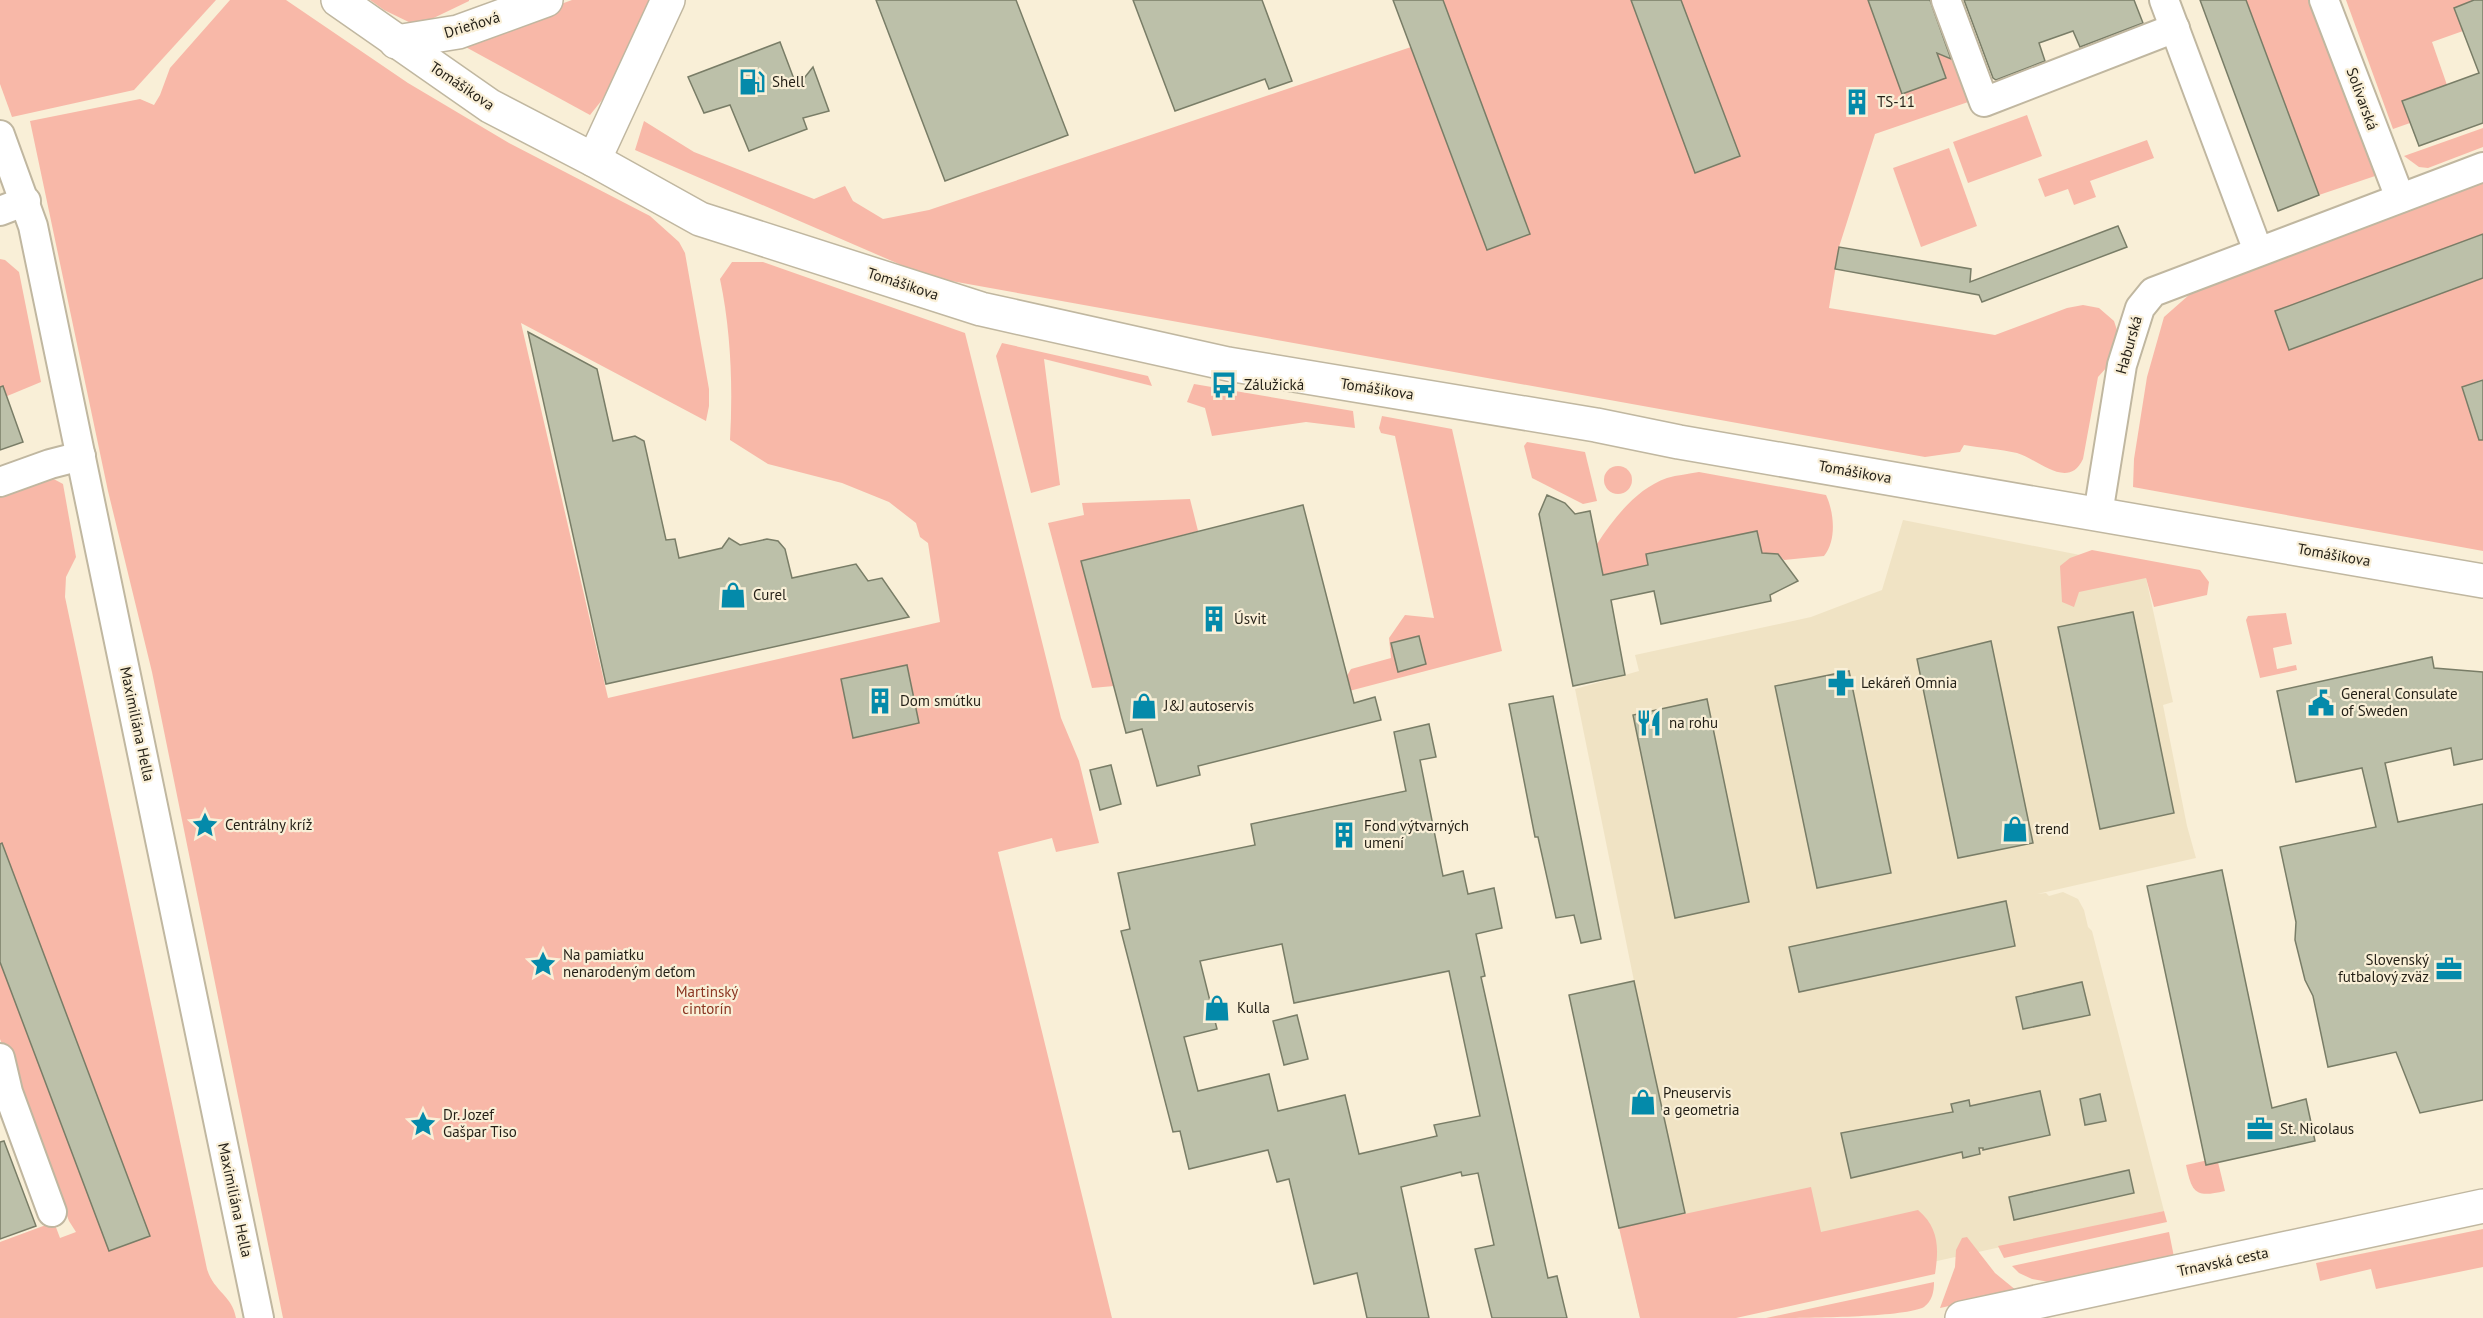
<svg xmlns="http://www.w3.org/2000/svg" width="2483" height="1318" font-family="'PT Sans',sans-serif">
	<rect width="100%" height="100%" fill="#f9efd7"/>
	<!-- built -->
	<polygon fill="#f0e3c4" points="1903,520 2080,555 2146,578 2173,702 2163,705 2187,826 2196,858 2037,894 2046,893 2049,896 2063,892 2078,899 2084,910 2088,927 2092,931 2164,1211 1937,1261 1640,1318 1569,995 1634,981 1575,689 1639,671 1635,655 1811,617 1882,590"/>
	<!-- green -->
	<g fill="#f8b8a8">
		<polygon points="0,0 216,0 134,90 12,117 0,84"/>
		<path d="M230,0H286L408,83L509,143L650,216L679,242L685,253L709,389V406L706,421L521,323L608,698L940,622L928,543L920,537L916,523L889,502L842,483L768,464L730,440C733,387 731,331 720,279L732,262H763L965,333L1061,718L1079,761L1099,843L1056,852L1052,838L998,852L1112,1318H283L152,672L108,491L30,121L140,99L154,105L160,95L170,68Z"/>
		<polygon points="370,0 469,0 469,1 417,26 384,10"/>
		<polygon points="572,0 656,0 602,100 590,115 462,45 467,38"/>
		<path d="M1443,0H1938L1974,100L1875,134L1839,247L1829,308L1995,335L2067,308L2083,305L2099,308L2114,321L2118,333L2116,357L2098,377L2083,459C2068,491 2038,459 2017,453C2000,449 1981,448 1964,445L1960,452L1925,457L929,277L635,150L644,121L694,152L814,199L845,186L853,201L883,219L929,210L1411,47L1487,250L1530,234Z"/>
		<polygon points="2246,0 2309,0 2375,176 2319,195"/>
		<polygon points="2346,0 2474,0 2463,31 2432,42 2447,85 2402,101 2410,123 2393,129"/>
		<polygon points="2027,115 2042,156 1968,183 1953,142"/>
		<polygon points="2483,128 2483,147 2428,168 2419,167 2404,156"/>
		<polygon points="2147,140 2154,158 2090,181 2096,197 2074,205 2068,189 2045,197 2038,179"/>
		<polygon points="1949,148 1977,226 1921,247 1893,168"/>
		<polygon points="2483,178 2483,379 2462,387 2469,408 2483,403 2483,551 2133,487 2134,459 2147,377 2164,317 2198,287"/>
		<polygon points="0,259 5,260 19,272 41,382 0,399"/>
		<polygon points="1002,343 1148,376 1152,386 1044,359 1060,485 1031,493 996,356"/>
		<polygon points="1194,384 1353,411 1355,428 1306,422 1212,436 1205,408 1187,402"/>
		<polygon points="1382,416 1452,429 1502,651 1227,723 1347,676 1351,669 1391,658 1389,638 1405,615 1434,618 1395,436 1381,433 1379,428"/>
		<polygon points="1527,442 1585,452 1597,501 1583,504 1532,478 1524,446"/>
		<circle cx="1618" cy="480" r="14"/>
		<path d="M1699,472L1826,495C1834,512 1837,540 1824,556L1784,560L1777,554L1762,553L1757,531L1647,554L1648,565L1603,575L1597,544C1614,518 1636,489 1667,478C1677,475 1689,474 1699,472Z"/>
		<path d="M50,477L63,484L76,557L66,577L65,597L207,1269C214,1292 232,1295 236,1318H0V1242L54,1222L60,1238L76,1232L69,1221L0,1039V491Z"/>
		<polygon points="1190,499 1198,531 1081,561 1114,686 1092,688 1048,523 1084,515 1082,503"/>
		<polygon points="2092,550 2200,570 2209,582 2207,595 2154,607 2146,578 2079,592 2074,607 2062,602 2060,566 2070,558"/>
		<polygon points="2286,613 2292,644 2273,648 2277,669 2296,665 2297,670 2260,678 2246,620 2248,616"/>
		<path d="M2217,1158L2225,1191C2195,1198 2192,1193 2186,1165Z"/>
		<path d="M1811,1187L1821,1232L1918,1210C1939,1228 1939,1248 1935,1274L1736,1318H1640L1619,1228Z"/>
		<polygon points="2164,1211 2167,1222 2004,1258 1998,1246"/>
		<polygon points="2483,1229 2483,1267 2376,1289 2371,1269 2320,1281 2316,1263"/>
		<polygon points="2169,1232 2174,1257 2055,1283 2032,1279 2019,1273 2012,1266"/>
		<polygon points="1967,1237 1995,1273 2017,1291 1940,1308 1955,1267 1956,1250 1962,1238"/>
		<path d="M1934,1282C1934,1292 1932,1301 1924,1307C1903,1318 1797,1318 1766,1318Z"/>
	</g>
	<!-- building -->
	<g fill="#bcc0a9" stroke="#797d67" stroke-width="1.5" fill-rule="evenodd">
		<polygon points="876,0 1016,0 1068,135 945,181"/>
		<polygon points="1133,0 1262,0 1292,81 1269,89 1265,79 1175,111"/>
		<polygon points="1393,0 1443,0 1530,234 1487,250"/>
		<polygon points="1631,0 1681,0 1740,156 1695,173"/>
		<polygon points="1868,0 1930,0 1951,59 1937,53 1946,78 1902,94"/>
		<polygon points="1964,0 2134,0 2143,23 2080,47 2073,31 2039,43 2045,61 1996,80 1993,78"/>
		<polygon points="2200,0 2246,0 2319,195 2278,211"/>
		<polygon points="2474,0 2483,0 2483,123 2419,146 2402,101 2479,73 2454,8"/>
		<polygon points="780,42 797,87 813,67 829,111 803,118 807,129 749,151 730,105 704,113 688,77"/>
		<polygon points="2118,226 2127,247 1982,302 1979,295 1835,269 1839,247 1971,269 1970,282"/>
		<polygon points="2483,234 2483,278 2289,350 2275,311"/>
		<polygon points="528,332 597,369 613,441 635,436 644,441 666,540 675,539 679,558 722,548 729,538 740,545 767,539 778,541 785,549 792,578 856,564 868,581 882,578 909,617 606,684"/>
		<polygon points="2483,380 2483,440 2479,440 2462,387"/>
		<polygon points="3,386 23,442 0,450 0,387"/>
		<polygon points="1547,495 1565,503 1575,514 1590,511 1603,575 1648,565 1646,554 1757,531 1762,553 1778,554 1798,581 1770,595 1771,601 1661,624 1654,591 1611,600 1625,675 1573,686 1539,514"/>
		<polygon points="1303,505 1354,703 1375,697 1381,720 1198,766 1200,775 1157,786 1142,729 1126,733 1081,561"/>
		<polygon points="2133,612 2174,813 2100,829 2058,627"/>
		<polygon points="1419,636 1426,664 1398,672 1391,643"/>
		<polygon points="1991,641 2033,843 1958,858 1917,659"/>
		<polygon points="2432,657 2434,668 2483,672 2483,759 2454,765 2451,748 2385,763 2398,822 2483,804 2483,1100 2420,1113 2396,1052 2328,1067 2313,996 2305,980 2295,940 2296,922 2280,847 2376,827 2362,768 2296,782 2277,691"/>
		<polygon points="907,665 919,723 853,738 841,679"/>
		<polygon points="1849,671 1891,873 1817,888 1775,686"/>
		<polygon points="1553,696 1601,939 1581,943 1574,915 1556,918 1538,837 1535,837 1509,704"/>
		<polygon points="1707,699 1749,902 1675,918 1633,715"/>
		<path d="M1429,724L1436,757L1420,760L1443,876L1463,871L1468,894L1494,888L1502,928L1476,934L1485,976L1481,977L1548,1278L1557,1276L1567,1318H1492L1475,1249L1494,1245L1478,1173L1462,1176L1461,1172L1401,1187L1429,1318H1367L1357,1273L1314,1284L1289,1179L1277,1182L1268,1150L1189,1169L1180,1131L1173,1132L1121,931L1130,929L1118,873L1255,845L1251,824L1406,791L1394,732ZM1282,944L1294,1003L1449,971L1480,1116L1434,1125L1437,1136L1359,1154L1345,1095L1278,1111L1269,1074L1198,1091L1184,1037L1217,1029L1200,961Z"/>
		<polygon points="1111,765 1121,804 1100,810 1090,770"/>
		<polygon points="2,843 150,1236 109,1251 0,962 0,844"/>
		<polygon points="2222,870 2272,1108 2306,1099 2315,1141 2206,1165 2147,886"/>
		<polygon points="2006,901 2015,946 1799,992 1789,947"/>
		<polygon points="1634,981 1685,1213 1619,1228 1569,995"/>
		<polygon points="2082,982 2090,1015 2023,1029 2016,997"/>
		<polygon points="1297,1015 1308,1059 1284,1065 1273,1021"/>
		<polygon points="2040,1091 2050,1135 1983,1150 1983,1148 1979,1148 1980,1154 1963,1158 1962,1152 1851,1178 1841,1133 1953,1112 1951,1104 1969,1100 1970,1106"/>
		<polygon points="2100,1094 2106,1121 2085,1125 2080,1099"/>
		<polygon points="4,1141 36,1226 0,1239 0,1142"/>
		<polygon points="2129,1170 2134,1193 2014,1220 2009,1197"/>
	</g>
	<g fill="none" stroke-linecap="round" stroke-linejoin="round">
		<!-- street casing -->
		<g stroke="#c0b7a0" stroke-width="32">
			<g id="street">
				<polyline points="1946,0 1984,102 2175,28"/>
				<polyline points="2164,0 2258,251"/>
				<polyline points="2324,0 2400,198"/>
				<polyline points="0,135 33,226 259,1318"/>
				<polyline points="0,211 26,201"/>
				<polyline points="0,482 50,464 81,456"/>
				<polyline points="2098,514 2122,365 2140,308 2153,292 2483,167"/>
				<polyline points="0,1058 8,1092 52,1212"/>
			</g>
		</g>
		<!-- secondary casing -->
		<g stroke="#c0b7a0" stroke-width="36">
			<g id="secondary">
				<polyline points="338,0 490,106 594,160 700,219 981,309 1228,364 1596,425 1679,442 2483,581"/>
				<polyline points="396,42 458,32 546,0"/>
				<polyline points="594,160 668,0"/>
				<polyline points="1962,1318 2483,1206"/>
			</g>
		</g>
		<!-- street -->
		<use href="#street" stroke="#fff" stroke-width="28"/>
		<!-- secondary -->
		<use href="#secondary" stroke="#fff" stroke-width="33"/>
	</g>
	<!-- icons -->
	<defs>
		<g id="fuel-bare" transform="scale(2.07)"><path d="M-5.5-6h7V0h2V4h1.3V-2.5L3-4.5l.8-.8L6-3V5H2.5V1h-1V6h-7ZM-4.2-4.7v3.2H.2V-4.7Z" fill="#048aaa" stroke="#f9efd7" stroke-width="2.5" paint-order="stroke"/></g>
		<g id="building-bare" transform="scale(2.07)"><path d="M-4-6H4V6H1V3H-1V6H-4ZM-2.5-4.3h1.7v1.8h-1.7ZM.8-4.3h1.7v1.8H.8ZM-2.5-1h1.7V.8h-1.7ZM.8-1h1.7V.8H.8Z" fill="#048aaa" stroke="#f9efd7" stroke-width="2.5" paint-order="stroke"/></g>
		<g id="bus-bare" transform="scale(2.07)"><path d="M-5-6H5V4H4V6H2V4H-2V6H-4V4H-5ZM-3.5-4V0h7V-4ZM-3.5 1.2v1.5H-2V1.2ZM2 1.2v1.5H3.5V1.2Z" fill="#048aaa" stroke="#f9efd7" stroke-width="2.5" paint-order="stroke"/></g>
		<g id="shop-bare" transform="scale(2.07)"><path d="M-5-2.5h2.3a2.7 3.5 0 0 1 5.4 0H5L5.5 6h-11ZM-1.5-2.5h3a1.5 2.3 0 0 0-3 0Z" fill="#048aaa" stroke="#f9efd7" stroke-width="2.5" paint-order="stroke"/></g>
		<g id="pharmacy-bare" transform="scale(2.07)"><path d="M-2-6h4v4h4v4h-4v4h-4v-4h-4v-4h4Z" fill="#048aaa" stroke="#f9efd7" stroke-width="2.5" paint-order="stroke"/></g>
		<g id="civic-bare" transform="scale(2.07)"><path d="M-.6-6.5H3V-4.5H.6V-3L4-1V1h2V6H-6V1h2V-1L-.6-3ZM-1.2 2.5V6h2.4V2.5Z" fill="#048aaa" stroke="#f9efd7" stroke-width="2.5" paint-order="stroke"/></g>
		<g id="restaurant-bare" transform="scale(2.07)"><path d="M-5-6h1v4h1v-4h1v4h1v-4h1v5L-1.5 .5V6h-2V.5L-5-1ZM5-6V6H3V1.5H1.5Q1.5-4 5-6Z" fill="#048aaa" stroke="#f9efd7" stroke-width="2.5" paint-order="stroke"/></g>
		<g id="sight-bare" transform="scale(2.07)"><path d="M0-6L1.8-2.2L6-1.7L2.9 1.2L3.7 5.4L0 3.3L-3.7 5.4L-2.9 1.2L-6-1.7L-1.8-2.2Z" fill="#048aaa" stroke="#f9efd7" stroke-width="2.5" paint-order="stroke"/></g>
		<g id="office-bare" transform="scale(2.07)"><path d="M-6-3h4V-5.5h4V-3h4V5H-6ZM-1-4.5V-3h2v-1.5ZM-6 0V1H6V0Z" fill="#048aaa" stroke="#f9efd7" stroke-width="2.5" paint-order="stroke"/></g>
	</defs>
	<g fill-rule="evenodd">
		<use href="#fuel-bare" x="752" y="82"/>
		<use href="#building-bare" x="1857" y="102"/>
		<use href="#bus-bare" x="1224" y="385"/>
		<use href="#shop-bare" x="733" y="595"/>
		<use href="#building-bare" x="1214" y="619"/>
		<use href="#pharmacy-bare" x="1841" y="683"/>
		<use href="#building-bare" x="880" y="701"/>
		<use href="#civic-bare" x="2321" y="703"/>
		<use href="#shop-bare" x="1144" y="706"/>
		<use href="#restaurant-bare" x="1649" y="723"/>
		<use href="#sight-bare" x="205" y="825"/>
		<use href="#shop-bare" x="2015" y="829"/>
		<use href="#building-bare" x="1344" y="835"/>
		<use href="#sight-bare" x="543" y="964"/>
		<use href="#office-bare" x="2449" y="969"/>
		<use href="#shop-bare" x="1217" y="1008"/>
		<use href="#shop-bare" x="1643" y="1102"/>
		<use href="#sight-bare" x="423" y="1124"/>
		<use href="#office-bare" x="2260" y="1129"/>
	</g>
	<g text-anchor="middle" stroke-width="4.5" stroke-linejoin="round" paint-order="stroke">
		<!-- street labels -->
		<g font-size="15" fill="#231f16" stroke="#f9efd7">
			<text transform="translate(472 25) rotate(-17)" y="5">Drieňová</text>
			<text transform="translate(462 86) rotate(34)" y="5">Tomášikova</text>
			<text transform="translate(2362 99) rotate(70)" y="5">Solivarská</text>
			<text transform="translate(903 284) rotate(18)" y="5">Tomášikova</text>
			<text transform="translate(2129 345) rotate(-74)" y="5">Haburská</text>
			<text transform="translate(1377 389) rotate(9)" y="5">Tomášikova</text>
			<text transform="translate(1855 472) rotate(10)" y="5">Tomášikova</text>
			<text transform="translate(2334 555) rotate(10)" y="5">Tomášikova</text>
			<text transform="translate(137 724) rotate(78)" y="5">Maximiliána Hella</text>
			<text transform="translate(235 1200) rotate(78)" y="5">Maximiliána Hella</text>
			<text transform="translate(2223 1262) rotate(-12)" y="5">Trnavská cesta</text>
		</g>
		<!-- poi labels -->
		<g font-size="15" fill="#231f16" stroke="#f9efd7" text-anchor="start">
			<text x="772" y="87">Shell</text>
			<text x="1877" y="107">TS-11</text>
			<text x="1244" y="390">Zálužická</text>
			<text x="753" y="600">Curel</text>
			<text x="1234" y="624">Úsvit</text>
			<text x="1861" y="688">Lekáreň Omnia</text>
			<text x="2341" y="699">General Consulate<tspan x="2341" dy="17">of Sweden</tspan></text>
			<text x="900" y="706">Dom smútku</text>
			<text x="1164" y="711">J&amp;J autoservis</text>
			<text x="1669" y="728">na rohu</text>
			<text x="225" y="830">Centrálny kríž</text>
			<text x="1364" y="831">Fond výtvarných<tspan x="1364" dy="17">umení</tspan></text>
			<text x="2035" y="834">trend</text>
			<text x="563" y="960">Na pamiatku<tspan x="563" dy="17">nenarodeným deťom</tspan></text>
			<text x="2429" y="965" text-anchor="end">Slovenský<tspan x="2429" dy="17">futbalový zväz</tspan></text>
			<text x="1237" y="1013">Kulla</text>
			<text x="1663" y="1098">Pneuservis<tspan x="1663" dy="17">a geometria</tspan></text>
			<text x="443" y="1120">Dr. Jozef<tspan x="443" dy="17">Gašpar Tiso</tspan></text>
			<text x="2280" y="1134">St. Nicolaus</text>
		</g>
		<!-- park labels -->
		<g font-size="15" fill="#8b3521" stroke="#f9efd7">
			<text x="707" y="997">Martinský<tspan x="707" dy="17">cintorín</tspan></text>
		</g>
	</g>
</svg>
